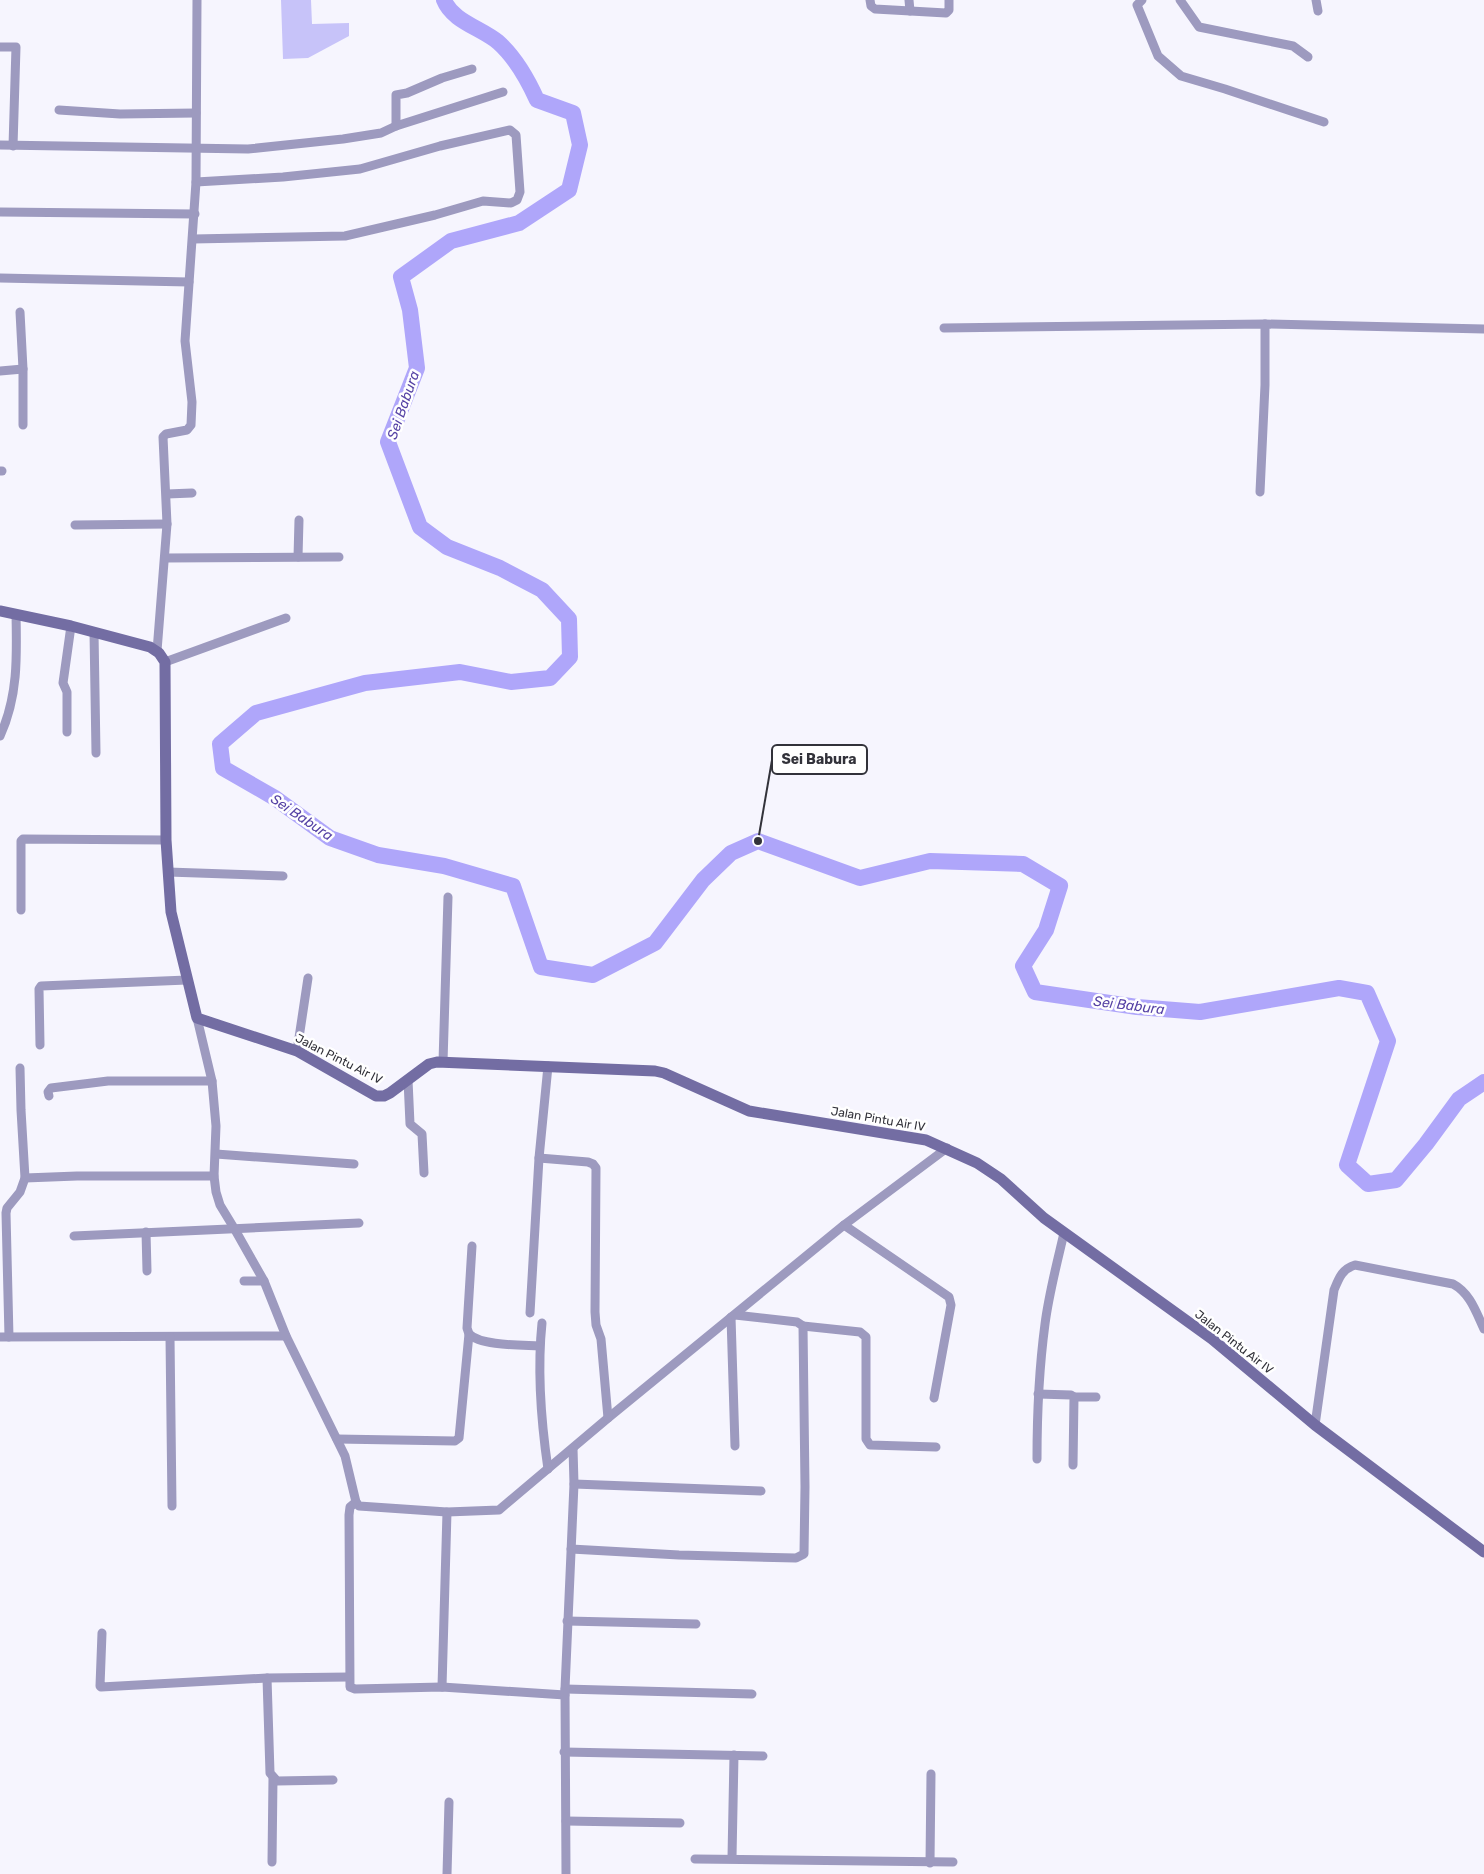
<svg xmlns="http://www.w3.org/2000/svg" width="1484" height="1874" font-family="Rubik,sans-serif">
	<rect width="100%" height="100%" fill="#f6f5fe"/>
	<!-- green -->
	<polygon fill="#c7c3f9" points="281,0 311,0 312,24 349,23 349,36 308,58 283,59"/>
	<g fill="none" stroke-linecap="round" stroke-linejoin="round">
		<!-- river -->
		<path stroke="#afa6fa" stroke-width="16" d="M444,0C452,21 481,28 498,42C515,57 528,80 537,100L573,113L580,145L569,190L519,223L451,241L401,277L410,310L417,368L388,442L420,527L447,547L500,568L542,590L569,619L570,657L550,678L511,682L460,672L365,683L256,713L220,744L223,768L275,798L330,838L378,855L444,866L513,886L541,967L593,975L655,943L703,880L731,853L758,841L860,878L930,861L1023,864L1060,886L1046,930L1023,966L1035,992L1137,1007L1200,1012L1339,988L1367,993L1388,1041L1347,1165L1368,1184L1396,1180L1426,1144L1459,1099L1484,1082"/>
		<!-- street -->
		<g stroke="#9d9abf" stroke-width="9">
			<polyline points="870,0 871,6 875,9 946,13 949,10 949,0"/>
			<polyline points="909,0 910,11"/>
			<polyline points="1142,0 1137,5 1158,56 1181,76 1225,89 1324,122"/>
			<polyline points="1180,0 1199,27 1293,46 1308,57"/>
			<polyline points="1316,0 1318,11"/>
			<polyline points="0,47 16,47 13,146"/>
			<polyline points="59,110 120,114 196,113"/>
			<polyline points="396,126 396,95 407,93 442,78 472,69"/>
			<polyline points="0,145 248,149 343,139 381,133 396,126 503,92"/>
			<polyline points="0,212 195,214"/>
			<polyline points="193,239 345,236 435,215 483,201 511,203 517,200 520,192 516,135 510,130 440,146 360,169 283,177 196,182"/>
			<polyline points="0,278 189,282"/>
			<polyline points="20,312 23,369 23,425"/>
			<polyline points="944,328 1265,324 1484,329"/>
			<polyline points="0,371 23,369"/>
			<polyline points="0,471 2,471"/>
			<polyline points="1260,492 1265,385 1265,324"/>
			<polyline points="167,494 192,493"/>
			<polyline points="75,525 167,524"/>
			<polyline points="298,557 299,520"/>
			<polyline points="165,558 339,557"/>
			<polyline points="94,632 96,753"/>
			<polyline points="157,651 167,524 163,437 166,434 187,430 191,425 192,402 185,341 196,182 197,0"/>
			<polyline points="165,662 286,618"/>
			<polyline points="67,732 67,692 63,683 71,626"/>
			<path d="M0,736C18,697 17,657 16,614"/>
			<polyline points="168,872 283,876"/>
			<polyline points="21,910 21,841 23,839 166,840"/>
			<polyline points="197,1018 212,1081 216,1126 214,1176 216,1192 220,1205 234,1228 264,1281 286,1336 345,1456 356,1502 359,1506 447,1512 499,1510 608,1418 844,1225 947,1148"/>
			<polyline points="40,1045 39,989 41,986 187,980"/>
			<polyline points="297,1051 308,978"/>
			<polyline points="443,1062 448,897"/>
			<polyline points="408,1080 410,1124 422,1134 424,1173"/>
			<polyline points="49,1096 48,1092 51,1088 108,1081 212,1081"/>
			<polyline points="216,1154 354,1164"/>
			<polyline points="539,1158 588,1162 593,1164 596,1168 595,1312 596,1325 601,1339 608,1418"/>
			<polyline points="25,1178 77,1176 214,1176"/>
			<polyline points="844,1225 949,1297 951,1305 934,1398"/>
			<polyline points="146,1232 147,1271"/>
			<polyline points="74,1236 359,1223"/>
			<polyline points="244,1281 264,1281"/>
			<polyline points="530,1313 539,1158 548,1066"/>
			<polyline points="731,1317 735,1446"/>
			<path d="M542,1323C537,1371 541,1421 548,1469"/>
			<polyline points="803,1326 860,1332 866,1337 866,1439 870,1445 936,1447"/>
			<path d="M469,1334C481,1346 522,1345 539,1346"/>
			<polyline points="0,1337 286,1336"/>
			<polyline points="9,1337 6,1213 7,1208 20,1192 25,1178 21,1110 20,1068"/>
			<polyline points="170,1337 172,1506"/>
			<polyline points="1038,1394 1071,1395 1074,1397 1073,1465"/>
			<polyline points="1074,1397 1096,1397"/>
			<path d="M1315,1425L1334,1290C1339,1278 1342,1269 1355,1265L1453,1284C1470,1293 1476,1312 1484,1329"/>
			<polyline points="337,1439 455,1441 459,1438 469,1334 467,1328 472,1246"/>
			<path d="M1037,1459C1037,1413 1039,1369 1045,1324C1049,1293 1057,1263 1064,1233"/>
			<polyline points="574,1484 761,1491"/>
			<polyline points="356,1502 350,1507 349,1515 350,1687 355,1689 442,1687 565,1695"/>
			<polyline points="571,1549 679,1555 796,1558 804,1554 805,1487 803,1326 797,1322 735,1315"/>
			<polyline points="567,1621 696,1624"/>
			<polyline points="102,1633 100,1686 101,1687 267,1678 349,1677"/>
			<polyline points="267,1678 270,1773 277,1781 333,1780"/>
			<polyline points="442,1687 447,1512"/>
			<polyline points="565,1689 752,1694"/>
			<polyline points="564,1752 763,1756"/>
			<polyline points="566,1821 680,1823"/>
			<polyline points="732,1858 734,1755"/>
			<polyline points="695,1859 953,1862"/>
			<polyline points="272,1862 273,1778"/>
			<polyline points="930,1863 931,1774"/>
			<polyline points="447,1874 449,1802"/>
			<polyline points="566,1874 565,1689 574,1484 573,1448"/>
		</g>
		<!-- secondary -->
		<polyline stroke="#736da3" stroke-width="11" points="0,611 71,626 150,647 159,653 165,662 166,840 171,912 197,1018 297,1051 376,1096 384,1096 390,1093 429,1064 437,1062 655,1071 664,1073 749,1111 926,1140 977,1163 1001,1179 1044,1218 1212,1339 1315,1425 1484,1552"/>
	</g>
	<g text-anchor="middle" stroke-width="5" stroke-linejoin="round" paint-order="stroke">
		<!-- street labels -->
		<g font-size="12" fill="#32323a" stroke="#fff">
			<text transform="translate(339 1059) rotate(27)" y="4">Jalan Pintu Air IV</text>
			<text transform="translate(878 1119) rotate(10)" y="4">Jalan Pintu Air IV</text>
			<text transform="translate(1234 1342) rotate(38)" y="4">Jalan Pintu Air IV</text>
		</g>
		<!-- water labels -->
		<g font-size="14" font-style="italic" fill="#5643a5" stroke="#fff">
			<text transform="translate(403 405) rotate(-71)" y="5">Sei Babura</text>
			<text transform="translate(302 817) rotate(34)" y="5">Sei Babura</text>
			<text transform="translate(1129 1005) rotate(7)" y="5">Sei Babura</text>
		</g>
	</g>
	<!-- callouts -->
	<path fill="none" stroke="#32323a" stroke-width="2" d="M758 841L772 760"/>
	<circle fill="#32323a" stroke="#fff" stroke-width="2" cx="758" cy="841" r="5"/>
	<rect fill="#fff" stroke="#32323a" stroke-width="2" x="772" y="745" width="95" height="29" rx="5"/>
	<g font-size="14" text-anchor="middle" font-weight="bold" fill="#32323a">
		<text x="819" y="764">Sei Babura</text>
	</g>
</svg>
